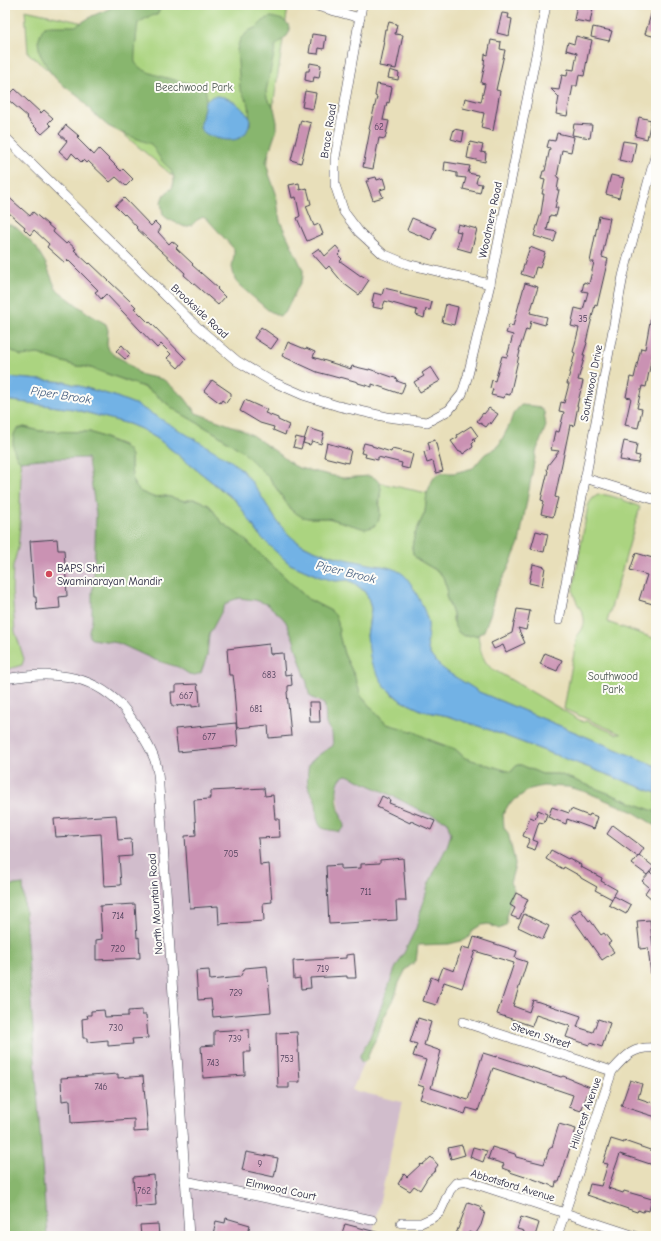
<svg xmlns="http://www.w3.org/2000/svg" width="661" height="1241" font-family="'Comic Neue',sans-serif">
	<rect width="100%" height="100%" fill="#fdfcf7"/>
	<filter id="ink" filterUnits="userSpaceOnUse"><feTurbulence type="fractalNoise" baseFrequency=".025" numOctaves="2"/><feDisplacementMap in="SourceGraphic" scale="8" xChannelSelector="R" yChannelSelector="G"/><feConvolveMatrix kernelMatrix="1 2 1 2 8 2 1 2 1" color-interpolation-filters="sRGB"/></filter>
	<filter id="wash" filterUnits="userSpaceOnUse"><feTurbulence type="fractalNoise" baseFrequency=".012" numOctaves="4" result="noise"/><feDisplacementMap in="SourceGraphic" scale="16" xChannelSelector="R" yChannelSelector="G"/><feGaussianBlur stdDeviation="0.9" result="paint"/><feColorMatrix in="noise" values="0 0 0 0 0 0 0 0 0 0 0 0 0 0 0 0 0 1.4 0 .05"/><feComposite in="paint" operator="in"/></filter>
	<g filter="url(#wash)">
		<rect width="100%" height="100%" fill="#e8dfba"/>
		<!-- industrial -->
		<polygon fill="#d1bdcc" points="87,458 96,514 92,620 89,630 92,639 118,643 165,664 178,667 189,674 204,665 208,648 207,641 209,635 225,605 230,601 239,598 255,600 267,604 282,617 286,622 293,638 308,683 309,694 311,697 324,704 325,707 326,724 332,733 333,746 327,749 310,792 315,801 317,817 323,829 339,832 344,822 341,817 337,786 339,779 344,775 347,775 395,797 423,812 447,821 450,827 451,834 447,846 429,883 416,928 405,951 395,969 370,1037 360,1055 361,1061 364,1062 352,1090 402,1102 372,1236 47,1236 23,884 5,886 5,670 19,666 24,659 15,631 12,591 13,566 18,548 20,526 20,506 21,472 20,461 42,459"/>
		<!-- green -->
		<g fill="#abd480" stroke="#667b5e">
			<polygon points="113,5 281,5 288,7 273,107 262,225 229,236 174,177 28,53 25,10 107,28"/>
			<path d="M5,347L21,355L38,354L76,366L88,367L143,387L155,394L175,410L215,433L242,451L270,479L291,510L308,518H328L334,519L380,515C379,504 381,494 380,483L427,493L425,512L414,536L412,548L417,559L439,572L443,577L447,589L446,596L453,614V621L465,636L478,635C480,648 481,659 491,668L583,722L586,721L616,734H621L564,709L577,636C595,617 574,608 573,589L588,506C590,501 593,497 598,495C606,492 631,503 640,507L607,622L656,639V766L479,692C462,680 431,669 427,645C426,638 428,630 428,623L338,557L315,551L292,539L283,530L247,476L239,467L137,405L114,396L65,382L5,377Z"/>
			<polygon points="5,400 73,409 129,424 141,429 158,439 237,502 290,564 320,577 335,581 348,580 354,583 364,591 368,597 371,609 367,636 390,692 400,700 423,711 448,716 484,728 656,793 656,812 559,774 542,774 521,765 517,765 511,772 471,760 465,758 455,749 387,724 382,720 361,696 355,677 344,654 339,635 338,622 331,611 308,599 242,537 221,522 210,506 199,500 192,499 185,501 166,496 153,497 141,492 136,487 133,482 131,469 131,456 128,450 123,445 90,432 40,431 24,427 17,458 20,461 21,472 20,506 20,526 18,548 13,566 12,591 15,631 24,659 22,665 5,670"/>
		</g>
		<!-- forest -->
		<g fill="#88b66e" stroke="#556c54">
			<path d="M113,5H160V9L157,15L150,16L138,23C137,28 134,59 135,62C140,74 177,80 188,83C194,84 201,84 205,89C209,97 202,119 200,128L250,125L249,105L240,89L237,50L240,39L250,30L256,28L265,19L271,17L283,20L288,24L290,31L287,36L276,45L266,91L267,98L274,108L277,122V129L266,161L269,174L276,193L280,221L303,270V277L285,313L279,316L268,310L239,285L235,280L232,267L234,255V249L209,221L203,217L197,220L192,225L185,227L168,219L163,215L161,202L163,196L172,188L174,182V177L171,170L162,161L151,144L122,133L108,126L93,113L80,98L59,82L50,72L40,54L38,42L42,30L46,26H76L92,16L111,8Z"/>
			<polygon points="5,225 11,225 17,228 36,247 46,264 56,289 89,314 106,324 108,330 107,344 109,350 114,355 125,361 140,374 146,376 158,378 164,380 184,397 196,413 238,428 250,434 278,453 293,465 299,468 343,478 369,476 375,478 380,483 381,489 379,502 380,515 378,522 373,527 365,529 328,518 308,518 302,517 291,510 270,479 242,451 215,433 175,410 155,394 144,387 88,367 76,366 38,354 21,356 5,347"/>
			<polygon points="521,405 534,406 540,407 544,412 546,426 536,452 519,543 508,569 495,592 491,612 484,631 478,635 465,636 459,633 455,627 453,614 446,596 447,589 443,577 439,572 417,559 413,554 412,548 414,536 425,512 427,493 432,481 435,476 441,473 454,473 473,468 485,454 496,448 500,443 509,426 513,414"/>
			<path d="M24,427L40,431L90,432L123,446L128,450L131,456V469L133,482L136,487L141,492L153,497L166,496L185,501L192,499L199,500L210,506L221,522L242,537L308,599L331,611L336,616L338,622L339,635L344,654L355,677L361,696L382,720L387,724L415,732L436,743L455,749L465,758L511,772L517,765H521L542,774H559L656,812V826L632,811L586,792L568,787L543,786L530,789L509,804L503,814L504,828L508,833L514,858L515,865L510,883L514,889L506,917L507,924L505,926L499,929L488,924L481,925L473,930L468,938L465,940L449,944L418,945L416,961L406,969L399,983L394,999L383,1019L377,1037L371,1048L367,1060L364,1062H361L360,1059V1055L370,1037L395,969L405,951L416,928L429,883L447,846L451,834L447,821L423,812L395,797L347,775C332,777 337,806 341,816C342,821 344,822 344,828L339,832C334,830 324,830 321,827C315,820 318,809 315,800C314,796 310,793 309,789C307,783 307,771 309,765C311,759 327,749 333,746L332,733L326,724L325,707L324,704L311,697L309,694L307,683L293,638L286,622L282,617L267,604L255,600L239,598L230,601L225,605L209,635L207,656L201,673L195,675L189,674L178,667L155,660L118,643L92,639L89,637V630L92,620V593L94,573L96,514L88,460L87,458L42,459L20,461C13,455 11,440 15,432C17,428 21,428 24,427Z"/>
			<polygon points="23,884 47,1236 5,1236 5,886"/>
		</g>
		<!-- water -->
		<g fill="#72b2e5" stroke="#4a6a90">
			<path d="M213,96C229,95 241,106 250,118C249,140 234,143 216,138C210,136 204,134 200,128L205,102Z"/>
			<path d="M5,377L65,382L114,396L137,405L228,459C235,464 241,468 246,475C266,497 275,530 303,545C323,556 347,559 369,564C381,566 395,567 404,575C412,582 427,613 428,623C429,635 424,645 431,656C443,673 463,680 479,692L656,766V793L484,728L448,716L423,711L400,700L385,687L371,663L367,636L371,609L368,597L364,591L354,583L348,580L335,581L320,577L290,564L274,550L260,536L237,502L158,439L141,429L129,424L73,409L5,400Z"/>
		</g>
		<g id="blocks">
			<!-- building -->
			<g fill="#ca92b3">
				<polygon points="577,5 588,5 588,7 593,7 590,23 574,20"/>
				<polygon points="654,5 656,5 656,37 645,34"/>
				<polygon points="502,13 509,14 508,18 512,19 509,36 497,33"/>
				<polygon points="389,22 397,24 395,34 403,35 396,69 379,66 384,41 383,41 385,29 387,29"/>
				<polygon points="593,27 612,31 609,41 591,37"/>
				<polygon points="312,34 326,36 324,49 319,48 318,54 309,53"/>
				<polygon points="576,36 592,40 590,49 589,49 584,76 579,75 577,86 573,86 567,116 556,114 559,97 551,89 559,90 562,75 567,76 568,69 574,70 577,53 566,50 568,42 574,44"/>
				<polygon points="491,40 501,42 500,49 505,50 496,90 500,91 493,131 481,128 484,113 463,108 465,98 481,102 485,84 481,83 485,64 484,64 485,54 488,55"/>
				<polygon points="310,63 321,65 319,78 314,77 313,82 305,80 306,71 309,71"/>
				<polygon points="390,70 399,73 398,80 388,78"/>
				<polygon points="377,84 392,87 389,103 387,102 383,120 389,121 385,139 379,138 373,169 363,167 370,130 369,129 377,97 375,96"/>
				<polygon points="15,89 41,113 44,110 53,118 48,123 51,126 42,134 31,123 27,118 28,117 6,98"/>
				<polygon points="305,91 316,93 313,109 302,107"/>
				<polygon points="639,117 651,120 647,139 635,136"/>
				<polygon points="301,120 311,123 301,163 291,160"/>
				<polygon points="574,124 592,125 590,138 572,135"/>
				<polygon points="66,125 79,136 77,138 94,155 99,149 121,171 123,169 133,179 126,186 116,177 110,182 88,161 86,163 83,160 81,162 72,153 68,159 59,151 67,141 59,134"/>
				<polygon points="454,129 464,131 462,142 451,139"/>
				<polygon points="557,133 574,137 571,152 562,150 557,177 559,178 557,190 559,190 555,208 558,208 556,216 550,215 547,230 557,232 554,242 534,236 541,213 544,194 542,194 545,180 541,179 543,171 545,171 550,148 547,147 549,140 555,141"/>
				<polygon points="623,141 636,143 632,163 619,160"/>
				<polygon points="470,142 483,145 481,152 486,153 485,162 467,158"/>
				<polygon points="445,162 470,166 468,173 478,175 476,183 482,184 480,193 463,189 466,178 457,177 457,173 444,170"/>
				<polygon points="611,175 624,178 619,198 606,194"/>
				<polygon points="376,177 377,180 383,178 386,188 380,190 383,197 373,200 366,181 369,181 368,179"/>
				<polygon points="299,183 300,190 307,188 311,204 306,206 314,226 319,224 323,234 307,241 297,218 300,216 296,197 292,198 289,185"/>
				<polygon points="5,194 30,216 33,212 54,230 53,232 66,244 68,242 76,249 74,250 89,264 90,263 129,300 136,307 134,308 149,323 150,322 186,359 178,368 167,358 171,354 161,344 157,348 106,294 101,299 95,292 98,290 68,260 65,263 47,247 49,244 34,230 30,235 24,229 25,227 9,213 5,218"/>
				<polygon points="124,198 151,226 155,222 161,228 158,232 169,244 172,241 178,246 176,248 193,264 192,265 218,288 217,289 225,297 218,305 184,275 185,273 136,228 137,227 125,214 124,215 115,206"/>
				<polygon points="599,216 610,218 602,257 608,259 597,306 595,305 586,342 587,343 583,355 585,355 578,380 583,381 577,406 578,406 574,426 570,425 555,497 558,498 553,517 541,514 544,501 541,500 548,471 547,470 548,465 559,451 551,450 555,431 559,432 564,412 559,411 561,402 564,403 569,384 567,384 575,353 573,352 579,328 571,326 575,308 583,310 588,292 582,291 584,282 589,284 594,262 590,262"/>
				<polygon points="412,218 436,228 431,240 407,230"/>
				<polygon points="458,224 477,229 471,252 457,248 461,232 456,231"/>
				<polygon points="336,246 341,252 338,255 342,259 340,261 361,276 361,275 369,280 359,295 343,283 329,266 326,269 312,253 319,248 325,256"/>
				<polygon points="530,247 545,253 540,268 536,267 533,278 521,274"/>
				<polygon points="525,283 538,287 530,313 547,317 545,325 531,321 529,330 526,329 519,351 520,351 510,395 505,394 504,398 491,395 493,389 490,388 492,380 495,381 502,356 507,357 513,335 506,333 509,325 513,326"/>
				<polygon points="384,288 401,292 400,294 432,302 430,310 426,309 424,318 416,315 417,310 385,301 382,309 373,307 374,303 372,302 374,293 382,295"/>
				<polygon points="446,304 458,307 454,325 442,322"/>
				<polygon points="652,311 656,312 656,337 646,387 642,386 637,408 642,409 638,428 625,425 631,398 626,397 630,377 634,378 641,348 645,349"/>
				<polygon points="261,327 278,339 271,349 254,338"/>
				<polygon points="288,342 305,349 306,348 315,352 313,357 351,369 352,366 369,370 369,369 398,379 397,381 405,384 401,394 372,384 372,387 358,383 358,382 340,377 339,378 317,372 282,356"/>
				<polygon points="122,345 130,354 125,359 116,351"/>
				<polygon points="431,367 440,381 420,392 414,382 424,376 422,373"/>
				<polygon points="212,380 231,393 231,396 226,403 222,400 220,403 204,391"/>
				<polygon points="245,400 267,410 265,413 278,418 278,420 289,425 285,435 273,430 274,427 260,423 240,411"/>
				<polygon points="489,408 498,414 491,424 490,422 486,427 477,421 483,413 484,414"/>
				<polygon points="471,426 478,436 473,439 475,441 472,444 473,447 463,454 461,451 459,452 451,441 458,437 457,435"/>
				<polygon points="308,428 324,433 321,444 312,441 310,445 303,443"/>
				<polygon points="296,437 304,439 301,449 293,447"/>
				<polygon points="435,440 443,471 436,473 433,461 427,463 424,452 430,450 428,442"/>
				<polygon points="624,441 637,444 635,455 640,456 638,463 620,460"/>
				<polygon points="327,443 351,450 348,463 324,457"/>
				<polygon points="364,443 372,445 372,446 391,452 392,449 413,454 409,469 401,467 402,463 378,457 378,460 365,457 366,454 361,453"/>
				<polygon points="536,531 548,534 544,552 531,549"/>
				<polygon points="57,539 58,550 64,550 67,595 67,596 59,597 60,608 37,610 36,597 34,597 30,541"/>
				<polygon points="636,553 656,559 656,605 639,600 647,575 630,570"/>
				<polygon points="533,564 545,567 542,586 529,583"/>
				<polygon points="517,609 530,611 526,630 518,628 525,643 506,652 503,645 494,649 491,643 512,633"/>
				<polygon points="269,644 270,654 283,653 285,675 291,674 292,685 288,686 288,691 287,692 291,736 269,738 268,725 237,728 234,691 235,691 233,675 229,675 227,649"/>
				<polygon points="545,653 562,660 557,671 540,664"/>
				<polygon points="197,684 198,690 199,690 200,706 192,707 192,705 172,706 171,692 176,692 176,685"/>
				<polygon points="309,702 319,702 320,722 310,722"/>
				<polygon points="236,723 238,746 178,752 175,729"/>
				<polygon points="264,788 265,796 273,795 275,819 279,819 280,837 258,838 260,865 269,864 272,902 263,903 264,921 219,924 218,906 190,908 185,836 196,835 194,800 210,799 209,797 211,797 211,791"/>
				<polygon points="382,796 390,800 389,803 435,821 431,830 411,821 410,823 377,807"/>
				<polygon points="552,807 569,813 571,809 589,816 590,814 598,817 594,829 567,819 566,824 548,817"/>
				<polygon points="538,810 547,814 544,823 539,822 533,840 538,842 535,850 526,847 530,839 523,836 530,817 535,819"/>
				<polygon points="116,815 118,840 131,839 132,856 119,857 121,885 104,886 101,834 56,837 54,819"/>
				<polygon points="613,825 644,848 638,857 607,834"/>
				<polygon points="551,850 568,859 569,858 581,865 580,867 581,867 602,878 601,881 617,890 612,899 595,890 597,887 581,878 580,876 564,867 563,869 546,859"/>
				<polygon points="639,855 654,867 647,875 632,864"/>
				<polygon points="403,858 406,901 396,901 397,920 329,924 326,866 341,865 341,869 361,868 361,864 380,863 380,860"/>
				<polygon points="650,872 656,877 652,884 656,888 656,893 652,899 645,893 649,887 642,881"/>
				<polygon points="516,893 528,899 519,919 511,916 515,908 510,905"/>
				<polygon points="614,896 631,905 626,914 609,905"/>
				<polygon points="135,904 137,938 139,937 140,958 96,960 96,940 102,939 100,906"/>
				<polygon points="580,909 589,921 590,920 601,935 604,933 611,942 608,944 614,952 602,960 571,916"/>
				<polygon points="524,914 549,926 543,939 518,927"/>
				<polygon points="650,920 653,947 656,946 656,974 651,974 648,948 640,949 637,921"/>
				<polygon points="474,937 517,951 515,958 527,962 513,1006 529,1012 533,1000 581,1016 577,1027 593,1032 598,1019 610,1023 602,1047 590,1043 589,1045 566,1037 570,1026 536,1015 532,1026 497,1014 514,963 475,951 462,988 444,982 436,1005 423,1001 431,977 438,980 443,967 454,971 462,947 470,949"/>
				<polygon points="354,954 356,978 347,978 347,976 310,978 311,988 301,989 300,978 294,979 293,961 346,958 346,955"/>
				<polygon points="267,966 271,1012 213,1017 211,999 198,1000 196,971 209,970 210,980 240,977 245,968"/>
				<polygon points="104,1010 105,1017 128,1016 128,1011 142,1010 142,1015 146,1015 148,1038 132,1039 133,1044 108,1046 108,1040 87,1042 87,1038 83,1038 82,1019 88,1018 87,1015 91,1015 91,1011"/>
				<polygon points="418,1018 431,1022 424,1045 441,1051 431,1088 468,1100 483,1053 496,1057 497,1056 561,1077 563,1076 590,1087 581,1111 569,1107 573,1095 493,1068 478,1111 467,1108 465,1114 420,1099 424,1087 418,1085 426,1060 413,1056 417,1044 410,1042"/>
				<polygon points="249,1029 250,1052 244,1052 245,1075 203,1078 201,1046 214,1045 214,1031"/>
				<polygon points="297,1032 300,1082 289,1082 289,1088 278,1088 276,1033"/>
				<polygon points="118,1074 118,1078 143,1076 148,1131 134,1132 134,1119 71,1123 70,1100 62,1101 61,1078"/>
				<polygon points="630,1080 642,1084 638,1098 656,1104 656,1117 621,1106"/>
				<polygon points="559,1124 576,1129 559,1182 556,1182 555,1187 525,1176 525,1177 510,1172 510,1171 502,1168 504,1164 488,1159 492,1147 515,1154 516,1157 544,1164 549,1149 552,1147"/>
				<polygon points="611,1139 624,1143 624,1141 656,1152 656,1166 620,1154 608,1188 623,1193 624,1191 652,1199 649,1211 644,1210 643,1212 638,1210 637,1212 587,1195 590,1184 601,1186 608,1164 603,1163"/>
				<polygon points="462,1145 465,1155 451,1159 448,1148"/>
				<polygon points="473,1147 487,1151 483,1162 470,1157"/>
				<polygon points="246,1152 278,1158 274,1177 242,1170"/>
				<polygon points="431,1157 438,1165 435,1169 436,1170 428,1177 420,1190 414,1186 410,1191 398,1184 404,1174 407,1177 421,1164 422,1165"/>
				<polygon points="154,1175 156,1205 135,1207 133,1177"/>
				<polygon points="468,1202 482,1207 481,1210 485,1212 481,1225 475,1235 469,1232 467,1236 461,1236 456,1234"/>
				<polygon points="521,1217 539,1223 535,1236 523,1236 524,1231 517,1229"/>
				<polygon points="226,1218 250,1225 247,1236 219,1236 213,1234 216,1221 225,1223"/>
				<polygon points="158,1224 159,1236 141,1236 140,1225"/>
				<polygon points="345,1224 380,1233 380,1236 341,1236"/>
			</g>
		</g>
	</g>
	<g filter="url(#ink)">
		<use href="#blocks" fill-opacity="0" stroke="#403e4e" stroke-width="1"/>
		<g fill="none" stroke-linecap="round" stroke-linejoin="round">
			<!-- street casing -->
			<g stroke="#403e4e" stroke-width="10">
				<g id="street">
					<polyline points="313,5 360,18"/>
					<polyline points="362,5 335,158 335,185 344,212 359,232 383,254 407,264 490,284"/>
					<polyline points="5,137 197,327 237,361 271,381 303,395 338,406 387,417 427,422 449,410 462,394 468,375 490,284 546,5"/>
					<polyline points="585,478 656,500"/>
					<polyline points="559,620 623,276 656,153"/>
					<path d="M5,679C48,671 89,672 121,705C126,710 130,717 134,722C144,738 156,755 158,774C159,782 159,791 160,799L189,1236"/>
					<polyline points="463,1022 612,1071"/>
					<polyline points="185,1181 372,1220"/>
					<polyline points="401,1223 421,1223 432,1218 440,1212 450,1190 456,1183 467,1181 635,1236"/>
					<path d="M557,1236L612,1071C626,1055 634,1046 656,1048"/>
				</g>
			</g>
			<!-- street -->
			<use href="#street" stroke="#fff" stroke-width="9"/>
		</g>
	</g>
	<!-- markers -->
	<circle fill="#d1495b" stroke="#fdfcf7" stroke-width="1.5" cx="49" cy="574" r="4"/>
	<g text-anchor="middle" stroke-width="4" stroke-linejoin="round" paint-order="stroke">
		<!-- number labels -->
		<g font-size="9" fill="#4c3e59">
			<text x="379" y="130">62</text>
			<text x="583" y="322">35</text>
			<text x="269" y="678">683</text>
			<text x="186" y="699">667</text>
			<text x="256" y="712">681</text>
			<text x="209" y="740">677</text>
			<text x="231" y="857">705</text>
			<text x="366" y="895">711</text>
			<text x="118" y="919">714</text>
			<text x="118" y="952">720</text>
			<text x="323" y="972">719</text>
			<text x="236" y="996">729</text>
			<text x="116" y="1031">730</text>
			<text x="235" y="1042">739</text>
			<text x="287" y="1062">753</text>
			<text x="213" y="1066">743</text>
			<text x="101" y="1090">746</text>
			<text x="260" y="1167">9</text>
			<text x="144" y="1194">762</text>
		</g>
		<!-- park labels -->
		<g font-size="11" fill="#4b5750" stroke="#fdfcf7">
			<text x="194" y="91">Beechwood Park</text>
			<text x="613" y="680">Southwood<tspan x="613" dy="13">Park</tspan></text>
		</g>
		<!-- street labels -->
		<g font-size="11" fill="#22223b" stroke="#fdfcf7">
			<text transform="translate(328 131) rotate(-81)" y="4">Brace Road</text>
			<text transform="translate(490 220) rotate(-78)" y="4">Woodmere Road</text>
			<text transform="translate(200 311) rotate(43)" y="4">Brookside Road</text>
			<text transform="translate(591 383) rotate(-79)" y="4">Southwood Drive</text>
			<text transform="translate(155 904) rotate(-94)" y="4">North Mountain Road</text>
			<text transform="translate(541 1035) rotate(18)" y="4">Steven Street</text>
			<text transform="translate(585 1113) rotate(-71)" y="4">Hillcrest Avenue</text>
			<text transform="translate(513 1185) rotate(17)" y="4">Abbotsford Avenue</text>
			<text transform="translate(281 1189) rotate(12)" y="4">Elmwood Court</text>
		</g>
		<!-- poi labels -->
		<g font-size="11" fill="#22223b" stroke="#fdfcf7" text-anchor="start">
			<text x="57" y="572">BAPS Shri<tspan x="57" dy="13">Swaminarayan Mandir</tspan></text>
		</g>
		<!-- water labels -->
		<g font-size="12" font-style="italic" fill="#425c7f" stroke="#fdfcf7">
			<text transform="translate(61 395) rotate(9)" y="4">Piper Brook</text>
			<text transform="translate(346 572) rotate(14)" y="4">Piper Brook</text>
		</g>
	</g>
	<!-- margin -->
	<rect width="661" height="1241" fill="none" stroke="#fdfcf7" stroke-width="20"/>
</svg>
